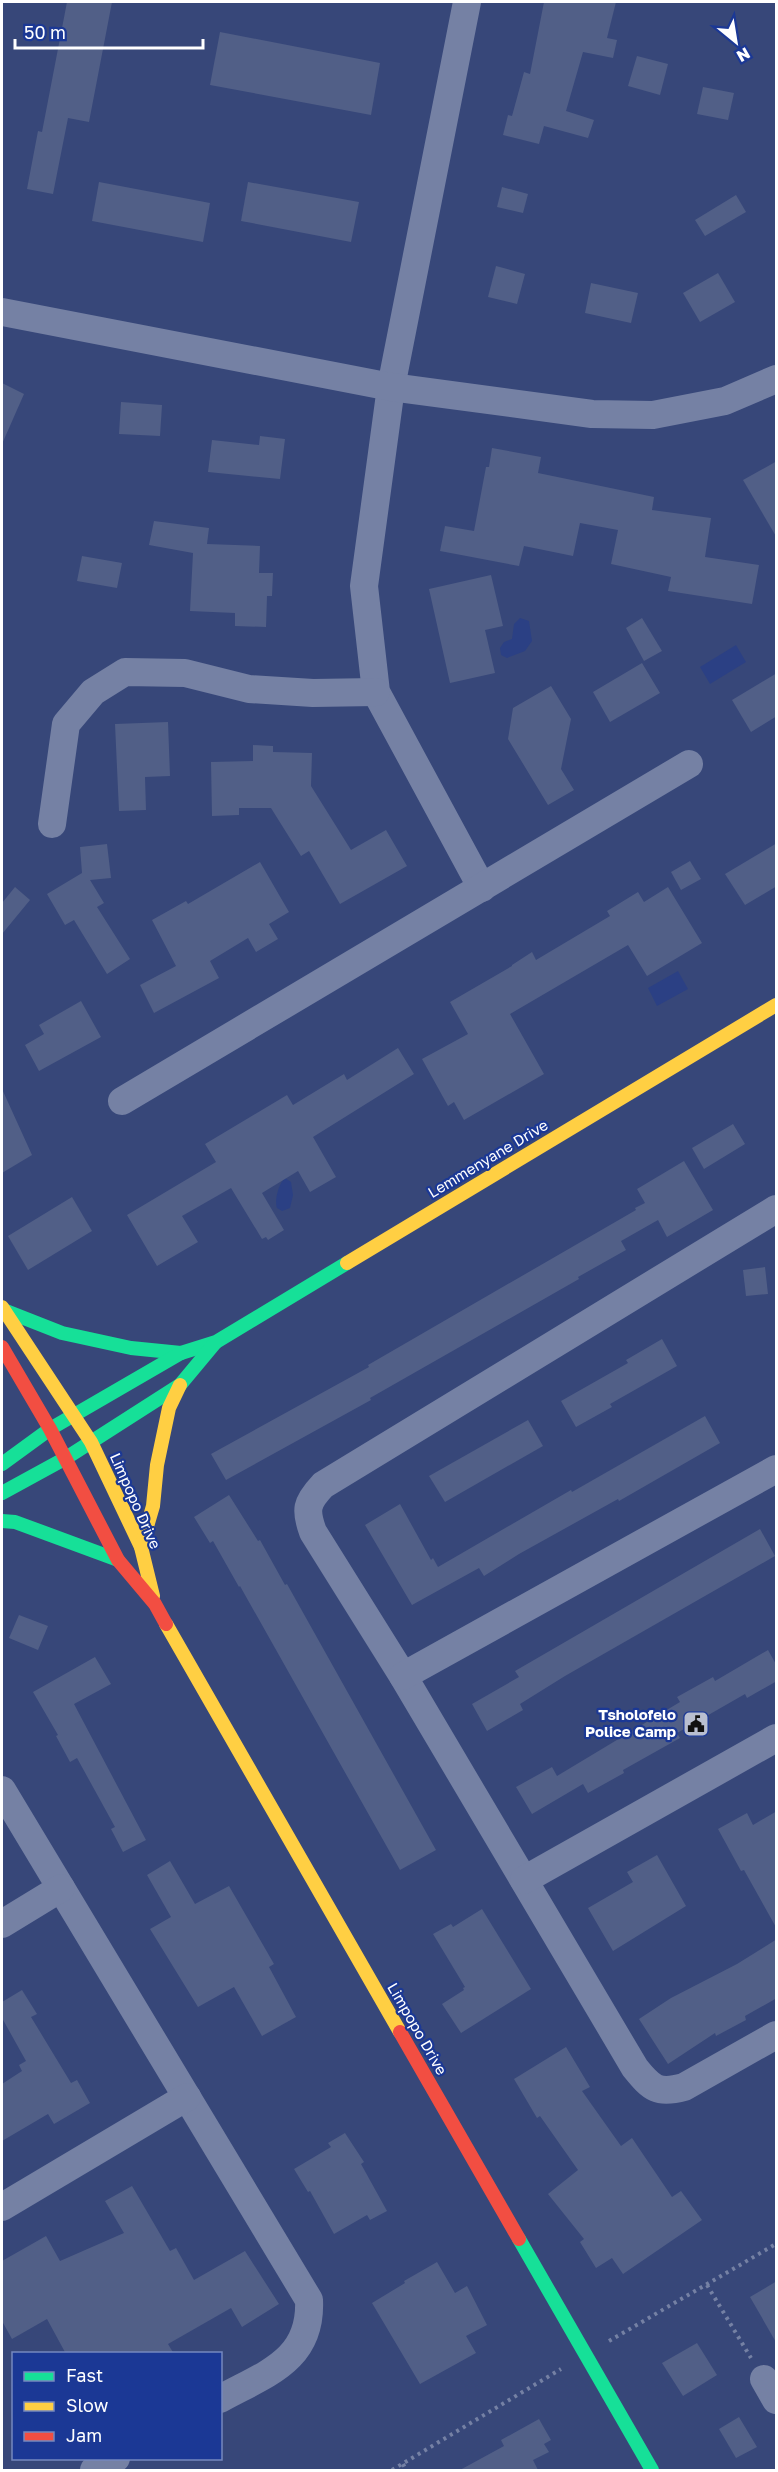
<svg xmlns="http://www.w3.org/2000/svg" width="778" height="2472" font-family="'Golos Text',sans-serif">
	<rect width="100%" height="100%" fill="#374779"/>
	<!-- water -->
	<g fill="#2b4084">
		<polygon points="520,618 529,621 532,641 525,651 507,658 501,655 500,648 504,642 512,639 514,624"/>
		<polygon points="736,645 746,662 710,684 700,667"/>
		<polygon points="678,971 688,989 657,1006 648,988"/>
		<path d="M285,1178L291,1182L293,1195L290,1208L282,1211L277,1208C274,1200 279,1183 285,1178Z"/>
	</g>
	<!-- building -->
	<g fill="#515f87">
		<polygon points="67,2 112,2 89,122 68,118 53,194 27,189 38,131 42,132"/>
		<polygon points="544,2 616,2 607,38 617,40 613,58 583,52 566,111 594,120 588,138 544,126 539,144 503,135 508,115 512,116 524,72 530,74"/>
		<polygon points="220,32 380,63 371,115 210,85"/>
		<polygon points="637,56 668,64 660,95 628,86"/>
		<polygon points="703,87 734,93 728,120 697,114"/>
		<polygon points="99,182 210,203 203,242 92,221"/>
		<polygon points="248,182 359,202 351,242 241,221"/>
		<polygon points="502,187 528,194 523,213 497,207"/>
		<polygon points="736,195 746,212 705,236 695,220"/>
		<polygon points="496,266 525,274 517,304 488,297"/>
		<polygon points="718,273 735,302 700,322 683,293"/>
		<polygon points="591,283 638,293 631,323 585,313"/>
		<polygon points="2,383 24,394 2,444"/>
		<polygon points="121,402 162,405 160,436 119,434"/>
		<polygon points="260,436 285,439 280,479 208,472 212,440 259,445"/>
		<polygon points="492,448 541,457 538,473 654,497 652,510 711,518 705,557 759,565 752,604 668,591 671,577 611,564 618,530 580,523 573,556 524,546 519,566 440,551 445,526 474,531 486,467 489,467"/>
		<polygon points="777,461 777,538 743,480"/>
		<polygon points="154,521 209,528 207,544 260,546 259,573 273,573 272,596 267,596 266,627 235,626 235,613 190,611 193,553 149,545"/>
		<polygon points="82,556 122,563 117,588 77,581"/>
		<polygon points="491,575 503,626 485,630 495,673 450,683 429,589"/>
		<polygon points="642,618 662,651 644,661 626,628"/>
		<polygon points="642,663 660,693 610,722 593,692"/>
		<polygon points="777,673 777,716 751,732 732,700"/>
		<polygon points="551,686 571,719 561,769 574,790 548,805 508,739 513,708"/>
		<polygon points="168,722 170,776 145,777 146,810 119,811 115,724"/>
		<polygon points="253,745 273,746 273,752 312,753 311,786 351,850 386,830 407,866 340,904 309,851 301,856 271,808 239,808 239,815 212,816 211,762 253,761"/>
		<polygon points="777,843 777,886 745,905 725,874"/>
		<polygon points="107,844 111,878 90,880 104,903 97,907 130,959 107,974 74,920 65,925 47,894 82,873 80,847"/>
		<polygon points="690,861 701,879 681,890 671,872"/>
		<polygon points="260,862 289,912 269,924 278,939 256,952 248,938 210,961 219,978 154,1013 140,985 176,966 152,920 186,901 188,904"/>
		<polygon points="15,887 30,900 2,934 2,903"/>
		<polygon points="668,887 702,943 647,976 628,945 510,1014 544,1074 464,1120 454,1102 448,1106 422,1059 468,1034 450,1002 512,966 512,965 532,952 536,960 610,916 607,911 638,892 644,902"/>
		<polygon points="81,1001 101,1037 39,1071 25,1045 44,1034 39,1025"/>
		<polygon points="398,1048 414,1074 313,1137 336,1177 310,1192 298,1171 262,1193 284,1230 268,1240 266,1237 262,1239 231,1188 182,1216 198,1242 157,1266 127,1215 216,1162 205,1144 287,1095 293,1105 344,1074 347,1080"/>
		<polygon points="2,1089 32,1155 2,1173"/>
		<polygon points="733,1124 745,1144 704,1169 692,1148"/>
		<polygon points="684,1161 713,1210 667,1237 658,1220 621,1241 626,1250 578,1277 579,1279 370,1398 371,1400 226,1480 211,1454 369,1367 368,1365 636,1210 635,1208 645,1203 637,1189"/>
		<polygon points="72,1197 92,1231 28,1270 8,1236"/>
		<polygon points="765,1267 768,1294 746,1296 743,1270"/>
		<polygon points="662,1339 677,1366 610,1404 612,1407 576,1427 561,1401 628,1363 626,1360"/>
		<polygon points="705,1416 720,1443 619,1501 618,1499 519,1554 484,1576 479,1568 412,1605 365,1525 400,1504 431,1560 433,1558 438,1567 571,1490 572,1492"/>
		<polygon points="528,1420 543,1446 445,1502 429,1476"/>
		<polygon points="229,1495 258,1541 260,1540 285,1585 287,1584 436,1850 400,1870 240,1586 239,1587 213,1541 210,1543 194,1517"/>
		<polygon points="760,1529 775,1556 565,1676 520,1704 523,1710 487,1731 472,1704 519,1677 515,1671"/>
		<polygon points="19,1615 48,1626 38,1650 9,1638"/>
		<polygon points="768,1650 777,1666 777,1681 747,1698 745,1694 677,1733 680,1738 623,1770 624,1773 588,1793 583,1784 532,1814 516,1787 552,1767 557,1776 680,1702 677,1697 713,1677 715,1681"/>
		<polygon points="95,1657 111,1684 74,1704 146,1840 123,1852 111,1829 115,1827 77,1758 70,1762 56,1736 58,1735 33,1692"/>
		<polygon points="777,1811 777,1929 744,1870 741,1871 718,1829 747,1813 753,1825"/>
		<polygon points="657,1855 686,1906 613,1951 588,1908 633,1882 627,1872"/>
		<polygon points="170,1861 195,1904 229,1886 274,1964 269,1967 296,2017 262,2036 234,1987 198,2007 150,1929 171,1917 147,1875"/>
		<polygon points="482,1909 531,1989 461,2033 442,2004 464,1990 463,1988 465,1987 433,1934 451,1924 453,1927"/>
		<polygon points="777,1939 777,1998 745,2016 746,2020 716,2036 715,2033 668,2064 639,2019 671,1998 737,1964"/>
		<polygon points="22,1990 37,2014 31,2017 71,2083 77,2080 90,2103 54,2124 48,2114 2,2141 2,2084 22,2071 19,2065 26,2061 2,2018 2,2002"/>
		<polygon points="566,2047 590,2087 582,2091 621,2146 632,2138 672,2197 681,2191 702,2220 623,2274 612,2258 596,2268 580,2242 584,2239 548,2194 578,2170 540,2116 537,2118 514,2079"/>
		<polygon points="345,2133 364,2162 361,2164 387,2211 370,2220 367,2215 334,2234 310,2191 308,2192 294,2169 331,2147 328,2143"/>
		<polygon points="132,2186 170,2251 176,2248 194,2280 245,2251 279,2304 242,2327 231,2308 168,2344 174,2354 66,2354 47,2319 12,2339 2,2321 2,2261 46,2236 60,2261 124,2233 105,2201"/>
		<polygon points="437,2262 455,2293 467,2286 487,2325 466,2336 476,2353 420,2384 372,2303 405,2283 404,2281"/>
		<polygon points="777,2281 777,2344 750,2297"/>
		<polygon points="697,2343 717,2375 683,2396 662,2363"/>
		<polygon points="739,2417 757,2447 736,2458 719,2429"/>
		<polygon points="539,2419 551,2440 544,2444 549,2452 533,2460 538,2470 460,2470 504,2446 501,2440"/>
	</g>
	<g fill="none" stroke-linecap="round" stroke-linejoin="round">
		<!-- path -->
		<g stroke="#7581a4" stroke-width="4" stroke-dasharray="3 4.5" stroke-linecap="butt">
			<polyline points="707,2285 751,2358"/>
			<polyline points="609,2341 776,2244"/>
			<polyline points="403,2464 406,2470"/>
			<polyline points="392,2470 561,2369"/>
		</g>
		<!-- street -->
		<g stroke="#7581a4" stroke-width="28">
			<polyline points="467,2 391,387 364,586 376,692 482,888"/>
			<polyline points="2,312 391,387 592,414 653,415 725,401 776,379"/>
			<polyline points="52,824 66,724 93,692 125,672 185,673 249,689 313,693 376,692"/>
			<polyline points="122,1101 689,764"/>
			<path d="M776,1209L323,1485C306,1503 305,1510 313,1532L403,1676L635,2068C652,2089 658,2094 684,2087L776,2035"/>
			<polyline points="403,1676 776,1469"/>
			<path d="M2,1790L309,2300C312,2361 265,2374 220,2399"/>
			<polyline points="524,1880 776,1738"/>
			<polyline points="2,1924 61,1888"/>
			<polyline points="2,2207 187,2097"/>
			<polyline points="764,2379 776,2400"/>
			<polyline points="94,2470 116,2458"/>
		</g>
		<!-- fast -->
		<g stroke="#16e098" stroke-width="14">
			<polyline points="6,1311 62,1333 131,1348 181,1353"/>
			<polyline points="2,1464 50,1429 181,1353 216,1342 347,1263"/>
			<polyline points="2,1493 66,1458 180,1385 215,1343"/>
			<polyline points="2,1521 15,1522 118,1560"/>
			<polyline points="519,2239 652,2470"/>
		</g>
		<!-- slow -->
		<g stroke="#ffcf43" stroke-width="14">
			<polyline points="347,1263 776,1005"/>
			<polyline points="2,1307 91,1442 141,1547 153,1596"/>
			<polyline points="141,1547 153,1506 157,1465 169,1408 180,1385"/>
			<polyline points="166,1624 400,2032"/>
		</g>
		<!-- jam -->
		<g stroke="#f24e42" stroke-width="14">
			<polyline points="2,1347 50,1429 118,1560 155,1604 166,1624"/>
			<polyline points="400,2032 519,2239"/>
		</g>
	</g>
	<!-- icons -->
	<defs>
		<g id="civic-square" transform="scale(1.35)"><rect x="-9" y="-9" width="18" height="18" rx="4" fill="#b9bfd0" stroke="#1b3895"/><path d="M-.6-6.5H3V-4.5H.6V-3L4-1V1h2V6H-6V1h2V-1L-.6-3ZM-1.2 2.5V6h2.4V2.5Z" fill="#111"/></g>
	</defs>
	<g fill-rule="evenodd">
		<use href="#civic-square" x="696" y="1724"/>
	</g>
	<g text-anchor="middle" stroke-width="4.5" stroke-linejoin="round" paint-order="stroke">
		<!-- street labels -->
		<g font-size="15" fill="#fff" stroke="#1b3895">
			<text transform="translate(488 1159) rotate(-31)" y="5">Lemmenyane Drive</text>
			<text transform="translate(135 1501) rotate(66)" y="5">Limpopo Drive</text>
			<text transform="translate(417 2029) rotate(60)" y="5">Limpopo Drive</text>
		</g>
		<!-- poi labels -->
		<g font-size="15" font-weight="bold" fill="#fff" stroke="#1b3895" text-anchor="end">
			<text x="676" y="1720">Tsholofelo<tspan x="676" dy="17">Police Camp</tspan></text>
		</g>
	</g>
	<!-- border -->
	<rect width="778" height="2472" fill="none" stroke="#ffffff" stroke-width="6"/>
	<!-- legend -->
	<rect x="12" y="2352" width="210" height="108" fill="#1b3895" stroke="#7688bf" stroke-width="1.5"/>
	<rect x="24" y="2372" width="30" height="9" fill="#16e098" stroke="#7688bf" stroke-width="1.5"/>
	<text x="66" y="2382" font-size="18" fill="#ffffff">Fast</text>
	<rect x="24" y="2402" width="30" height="9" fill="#ffcf43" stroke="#7688bf" stroke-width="1.5"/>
	<text x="66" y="2412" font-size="18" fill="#ffffff">Slow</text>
	<rect x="24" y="2432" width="30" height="9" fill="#f24e42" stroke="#7688bf" stroke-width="1.5"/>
	<text x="66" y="2442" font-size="18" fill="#ffffff">Jam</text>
	<!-- north arrow -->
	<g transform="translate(736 42) rotate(150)" stroke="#1b3895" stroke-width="4.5" paint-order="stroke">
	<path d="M0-4.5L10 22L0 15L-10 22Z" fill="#ffffff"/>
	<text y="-9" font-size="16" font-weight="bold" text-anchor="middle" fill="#ffffff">N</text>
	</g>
	<!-- scale -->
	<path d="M15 39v9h188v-9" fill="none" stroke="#ffffff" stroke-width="3"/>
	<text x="24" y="39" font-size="18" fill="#ffffff" stroke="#1b3895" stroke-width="4.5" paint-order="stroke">50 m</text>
</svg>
